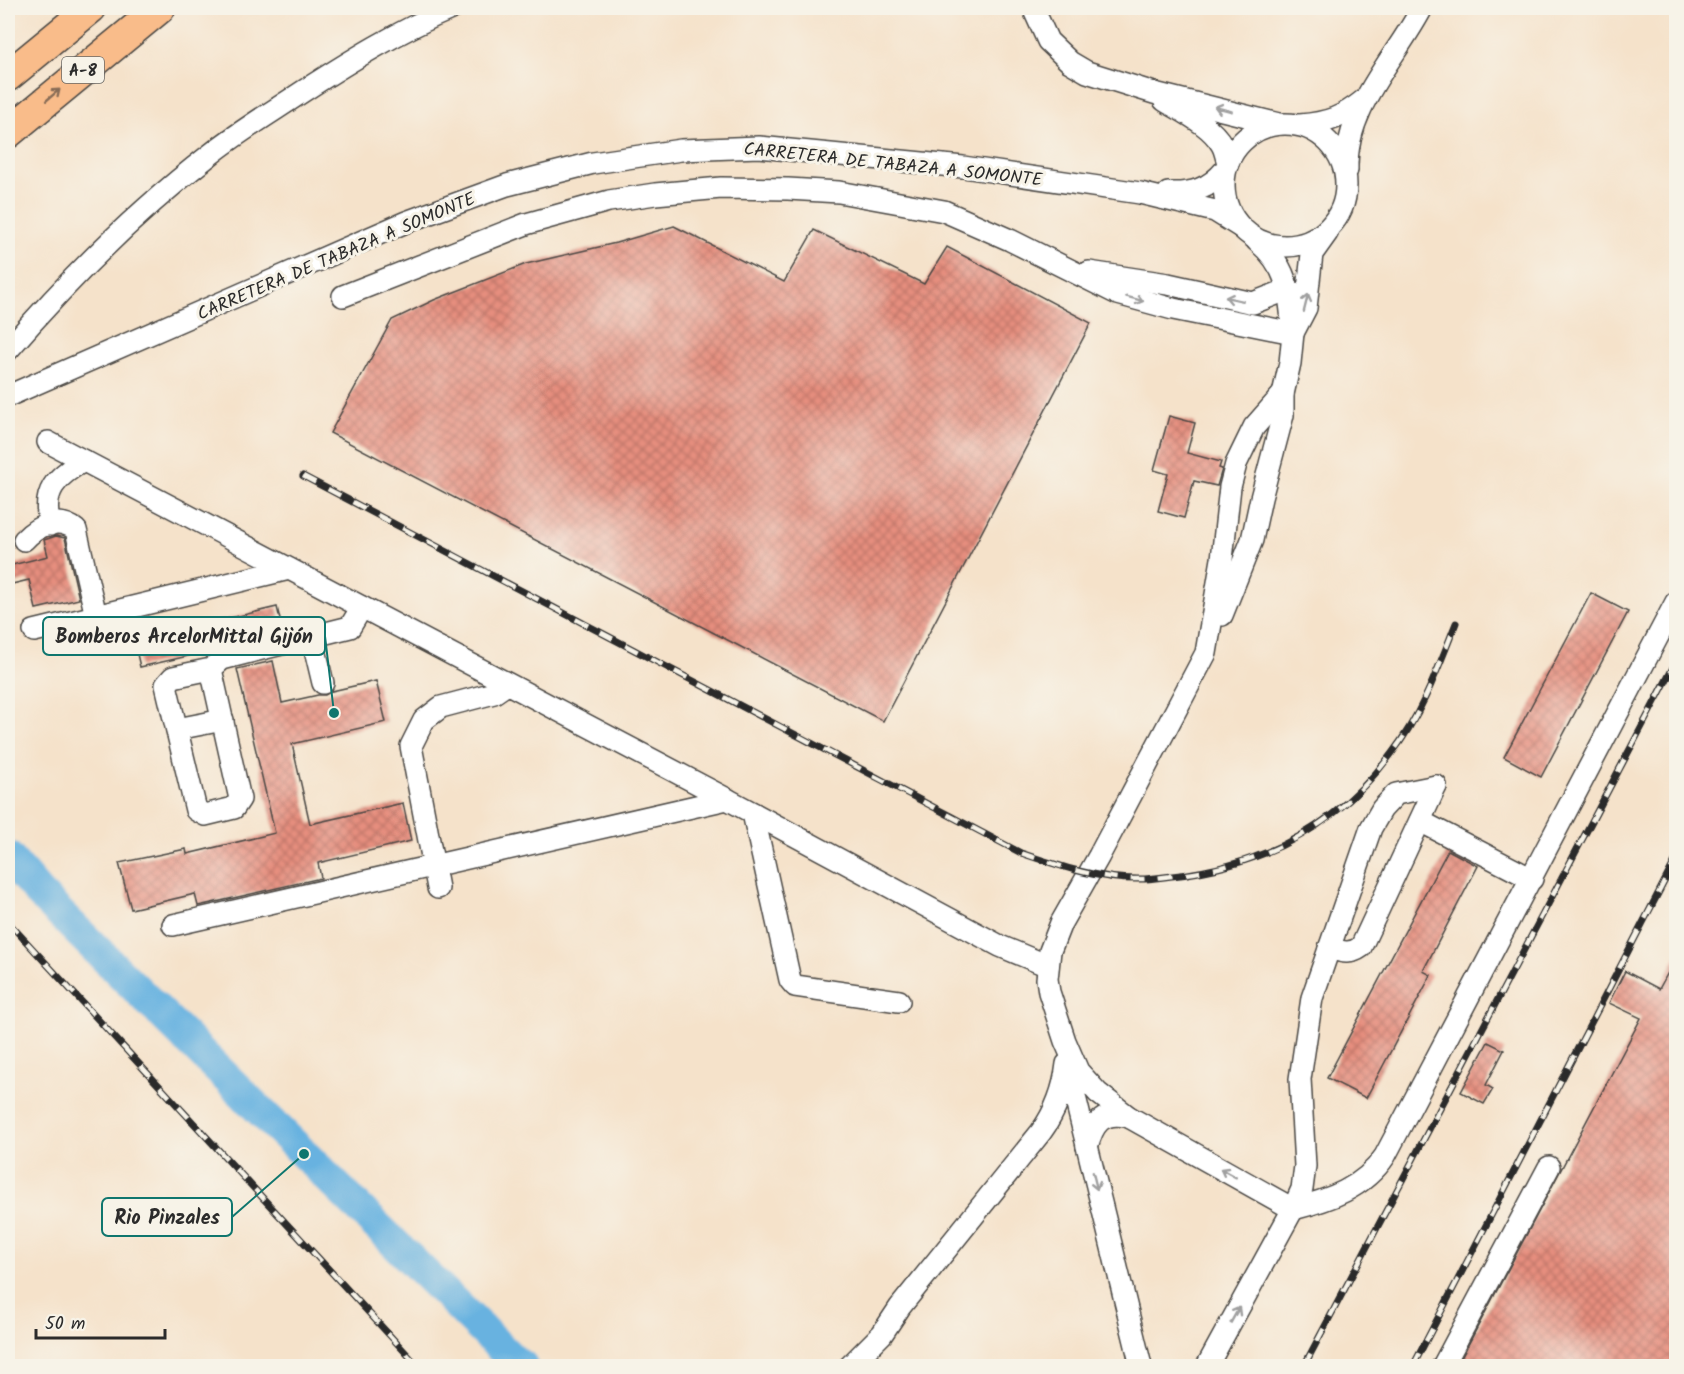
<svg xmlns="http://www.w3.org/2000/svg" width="1684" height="1374" font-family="Kalam,sans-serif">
	<defs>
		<pattern id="building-cross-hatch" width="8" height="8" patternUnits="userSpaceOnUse" patternTransform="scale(1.5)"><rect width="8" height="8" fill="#e68e7e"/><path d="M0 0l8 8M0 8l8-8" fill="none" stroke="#bb7467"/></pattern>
	</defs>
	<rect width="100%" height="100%" fill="#f7f3e8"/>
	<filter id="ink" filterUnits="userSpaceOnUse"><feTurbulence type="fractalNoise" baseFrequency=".0167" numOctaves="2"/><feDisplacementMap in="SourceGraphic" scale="12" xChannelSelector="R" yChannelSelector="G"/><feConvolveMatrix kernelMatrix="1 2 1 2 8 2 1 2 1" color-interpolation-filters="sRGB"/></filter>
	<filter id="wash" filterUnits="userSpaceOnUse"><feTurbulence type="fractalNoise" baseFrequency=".008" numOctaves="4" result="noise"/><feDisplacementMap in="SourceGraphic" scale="24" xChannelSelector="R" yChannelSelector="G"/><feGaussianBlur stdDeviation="1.35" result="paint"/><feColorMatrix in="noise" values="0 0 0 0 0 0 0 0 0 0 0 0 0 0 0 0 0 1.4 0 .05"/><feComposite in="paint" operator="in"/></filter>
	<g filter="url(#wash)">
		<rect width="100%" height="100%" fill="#f5e2ca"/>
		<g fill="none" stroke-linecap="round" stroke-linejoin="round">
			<!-- river -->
			<polyline stroke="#68b2e0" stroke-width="32" points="8,857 40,894 515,1362 522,1366"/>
		</g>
		<g id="blocks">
			<!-- building -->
			<g fill="url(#building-cross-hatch)">
				<polygon points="674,226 784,282 814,230 924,284 947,247 1091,323 883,721 330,433 392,320 434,300 526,264 616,243"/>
				<polygon points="1169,416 1195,423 1187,453 1221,462 1219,468 1222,469 1217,486 1194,481 1184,518 1158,511 1168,474 1154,470"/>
				<polygon points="56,536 65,538 79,599 36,609 29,580 8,585 8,566 48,556 44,540"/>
				<polygon points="1591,593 1628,612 1541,777 1504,757"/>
				<polygon points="277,607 282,628 267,631 268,634 233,643 232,638 195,647 197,654 140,667 134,641"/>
				<polygon points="273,661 282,703 318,695 325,695 332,691 376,681 386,722 292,744 310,824 403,803 411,841 318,863 321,878 198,906 195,894 131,909 119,863 186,849 187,854 275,833 237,669"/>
				<polygon points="1448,850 1478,866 1423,971 1431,975 1366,1098 1327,1078"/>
				<polygon points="1677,956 1677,1366 1457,1366 1641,1018 1609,1003 1625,971 1659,989"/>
				<polygon points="1488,1042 1504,1050 1486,1085 1493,1089 1484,1104 1461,1092"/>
			</g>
		</g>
	</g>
	<g filter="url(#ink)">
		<use href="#blocks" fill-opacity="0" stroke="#494643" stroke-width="1.5"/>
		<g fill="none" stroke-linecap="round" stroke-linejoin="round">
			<!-- minor casing -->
			<g stroke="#494643" stroke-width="24">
				<g id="minor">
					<polyline points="1033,8 1048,41 1070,62 1087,72 1154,93 1279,124"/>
					<path d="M1164,100C1183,112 1211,125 1222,145C1225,150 1226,157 1228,163"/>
					<circle cx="1285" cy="185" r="61"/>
					<path d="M1300,125C1328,123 1343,117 1364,100"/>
					<path d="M1347,170C1345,107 1395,60 1422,8"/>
					<path d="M1168,193C1192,194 1209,189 1225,170"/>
					<path d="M1257,241C1289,267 1290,295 1293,333L1306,308L1312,254L1327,233"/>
					<polyline points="1089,272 1168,284 1253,303 1289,289"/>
					<polyline points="343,296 526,224 609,201 655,194 721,188 788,189 839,192 944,211 1010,240 1118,294 1173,309 1293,333 1290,363 1283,394 1254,427 1236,464 1230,487 1222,559 1206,653 1099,856 1061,923 1050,951 1047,979 1049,992 1065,1041 1078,1071 1098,1093 1129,1117 1293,1209 1207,1366"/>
					<path d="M8,350C70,278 136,212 211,154C240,131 272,112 302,92C350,61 400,30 453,8"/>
					<polyline points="8,396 406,222 507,185 593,163 681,150 759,147 963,167 1140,193 1215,211 1239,226"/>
					<polyline points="48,442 727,799 1000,946 1048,966"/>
					<path d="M50,525C41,492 56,476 84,461"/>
					<path d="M24,540C38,525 59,516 76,530L96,616"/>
					<polyline points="1222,615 1252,540 1261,498 1283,415 1283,394"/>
					<polyline points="34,631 289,569"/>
					<polyline points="312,637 323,683"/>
					<polyline points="211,669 173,677 166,685 196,810 205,815 234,808 240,799 211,669 222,659 350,627 362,607"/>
					<polyline points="177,729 223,720"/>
					<polyline points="753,813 790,980 795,986 899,1001"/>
					<polyline points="1420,821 1532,879"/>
					<polyline points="438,888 411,746 424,720 441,707 494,693 507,684"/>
					<polyline points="173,925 727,799"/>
					<path d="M1329,948C1342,952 1350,955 1361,947L1436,786"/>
					<polyline points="1069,1072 1141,1366"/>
					<path d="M1087,1147C1093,1124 1102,1110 1129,1117"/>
					<path d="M1293,1209C1329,1200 1364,1188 1385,1156L1676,602"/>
					<polyline points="1293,1209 1302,1189 1305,1166 1300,1079 1312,998 1371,828 1382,809 1396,794 1436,786"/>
					<path d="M850,1366L882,1334L900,1307L1041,1132C1056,1111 1064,1090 1067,1064"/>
					<polyline points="1443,1366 1549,1167"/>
				</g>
			</g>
			<!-- highway casing -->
			<g stroke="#494643" stroke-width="33">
				<g id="highway">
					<polyline points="8,76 91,8"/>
					<polyline points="8,133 160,8"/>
				</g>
			</g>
			<!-- minor -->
			<use href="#minor" stroke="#fff" stroke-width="21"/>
			<!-- highway -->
			<use href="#highway" stroke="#f9bc8a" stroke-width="30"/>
			<!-- rail casing -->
			<g stroke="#2b2b2b" stroke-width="7">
				<g id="rail">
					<path d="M303,476L1021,853C1059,866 1100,880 1141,879C1151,879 1162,877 1172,876C1263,866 1337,827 1392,753C1422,714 1438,668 1456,623"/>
					<polyline points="8,922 418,1366"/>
					<polyline points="1304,1366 1676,662"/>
					<polyline points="1413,1366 1676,859"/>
				</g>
			</g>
			<!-- rail -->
			<use href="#rail" stroke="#f7f3e8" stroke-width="4.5" stroke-dasharray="14" stroke-linecap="butt"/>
		</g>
		<!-- one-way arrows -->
		<defs><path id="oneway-shaft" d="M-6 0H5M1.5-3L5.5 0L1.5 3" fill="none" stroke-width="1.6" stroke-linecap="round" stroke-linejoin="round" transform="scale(1.5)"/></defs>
		<use stroke="#886c56" href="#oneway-shaft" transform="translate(53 95) rotate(-40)"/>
		<g stroke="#a0a0a0">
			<use href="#oneway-shaft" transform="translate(1223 109) rotate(-165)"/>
			<use href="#oneway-shaft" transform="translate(1135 299) rotate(15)"/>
			<use href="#oneway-shaft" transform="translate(1234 299) rotate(-168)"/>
			<use href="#oneway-shaft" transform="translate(1306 303) rotate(-76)"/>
			<use href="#oneway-shaft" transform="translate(1228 1173) rotate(-151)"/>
			<use href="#oneway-shaft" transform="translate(1095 1181) rotate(76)"/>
			<use href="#oneway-shaft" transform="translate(1235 1315) rotate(-61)"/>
		</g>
	</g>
	<g text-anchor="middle" stroke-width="6" stroke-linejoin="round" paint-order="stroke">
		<!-- shield labels -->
		<rect fill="#f7f3e8" stroke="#686764" stroke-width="1.5" x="62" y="57" width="42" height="26" rx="4.5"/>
		<g font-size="16" font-weight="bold" fill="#2b2b2b">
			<text x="83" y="76">A-8</text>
		</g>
		<!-- street labels -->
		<g font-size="18" fill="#2b2b2b" stroke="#f7f3e8">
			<text transform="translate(893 164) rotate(6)" y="6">CARRETERA DE TABAZA A SOMONTE</text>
			<text transform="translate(336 256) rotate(-23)" y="6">CARRETERA DE TABAZA A SOMONTE</text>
		</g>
	</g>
	<!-- callouts -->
	<path fill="none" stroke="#0f766e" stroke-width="2" d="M334 713L325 636M304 1154L232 1217"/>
	<g fill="#0f766e" stroke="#f7f3e8" stroke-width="2">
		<circle cx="334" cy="713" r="6"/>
		<circle cx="304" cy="1154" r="6"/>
	</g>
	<g fill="#f7f3e8" stroke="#0f766e" stroke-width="2">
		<rect x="43" y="617" width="282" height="38" rx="6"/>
		<rect x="102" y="1198" width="130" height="38" rx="6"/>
	</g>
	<g font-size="20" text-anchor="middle" font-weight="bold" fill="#2b2b2b">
		<text x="184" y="643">Bomberos ArcelorMittal Gijón</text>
		<text x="167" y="1224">Rio Pinzales</text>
	</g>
	<!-- margin -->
	<rect width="1684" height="1374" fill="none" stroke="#f7f3e8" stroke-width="30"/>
	<!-- scale -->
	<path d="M36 1329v9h129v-9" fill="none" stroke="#2b2b2b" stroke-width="3"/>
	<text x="45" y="1329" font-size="18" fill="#2b2b2b" stroke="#f7f3e8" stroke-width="4.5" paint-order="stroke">50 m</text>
</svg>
